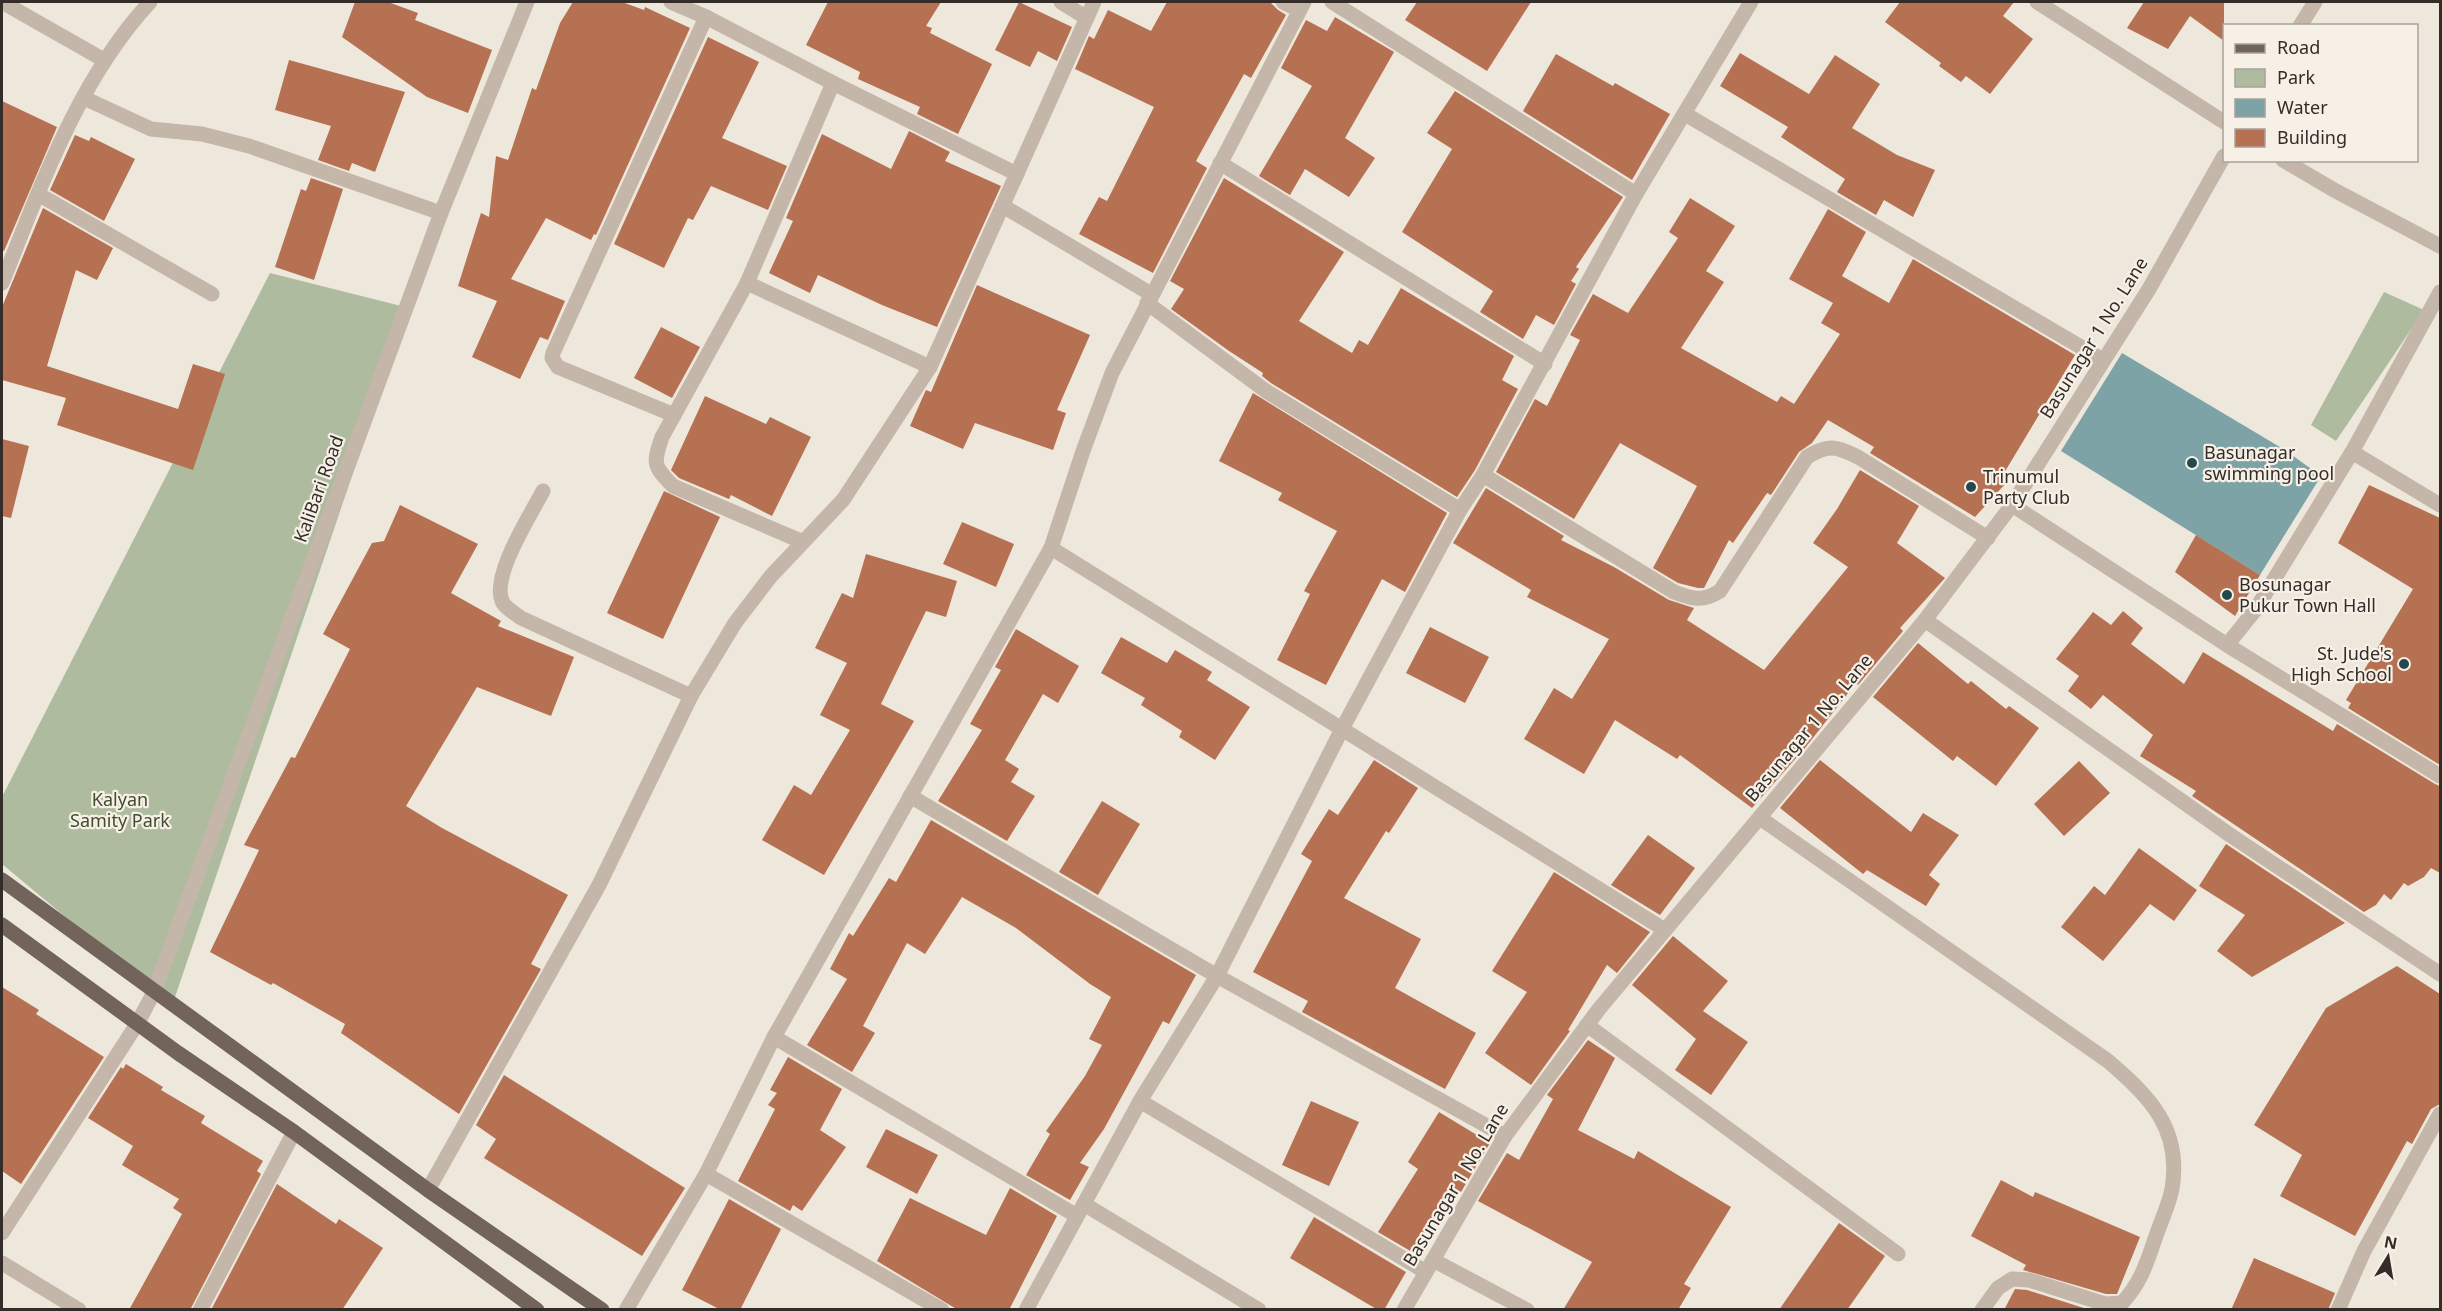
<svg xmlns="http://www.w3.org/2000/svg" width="2442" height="1311" font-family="'Noto Sans',sans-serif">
	<rect width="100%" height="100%" fill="#eee7dc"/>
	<!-- green -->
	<g fill="#afbb9e">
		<polygon points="270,273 409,308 172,1006 2,864 2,797"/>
		<polygon points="2384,292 2424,310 2336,441 2311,425"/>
	</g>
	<!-- water -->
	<polygon fill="#7ea3a7" points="2122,353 2285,450 2321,476 2260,575 2061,451"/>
	<!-- building -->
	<g fill="#b67152">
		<polygon points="355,2 388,2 418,13 415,20 492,50 468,113 427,97 342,37"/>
		<polygon points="573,2 622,2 644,10 645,7 690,28 596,235 594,234 591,240 546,218 511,279 565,301 548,340 540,337 520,379 472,357 497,301 458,286 481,213 489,217 496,156 508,160 532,88 536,90 560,23"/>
		<polygon points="828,2 941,2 926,26 932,28 930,33 992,64 958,134 917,114 920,107 858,79 860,72 806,45"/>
		<polygon points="1019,2 1072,27 1057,61 1038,51 1030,67 995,50"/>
		<polygon points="1167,2 1270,2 1278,10 1286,15 1251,78 1244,74 1196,161 1207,168 1153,273 1079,234 1099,197 1107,201 1154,107 1075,69 1089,36 1094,39 1108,10 1151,31"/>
		<polygon points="1417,2 1531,2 1487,71 1405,20"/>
		<polygon points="1900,2 2014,2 2003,16 2033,39 1990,94 1966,76 1961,82 1939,66 1941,63 1885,22"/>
		<polygon points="2144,2 2224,2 2224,41 2190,16 2168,49 2127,28"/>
		<polygon points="1335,17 1394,52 1345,138 1375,158 1349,197 1305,169 1290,195 1259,176 1312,86 1281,68 1306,20 1327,31"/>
		<polygon points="708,37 759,62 722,138 787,166 768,210 711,186 693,220 688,218 664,268 614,244"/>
		<polygon points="1740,53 1809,94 1835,55 1880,84 1852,128 1897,155 1935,170 1913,217 1884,200 1876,215 1837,192 1845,179 1781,137 1788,127 1720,86"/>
		<polygon points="1556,54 1613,86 1615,83 1670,114 1632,180 1523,111"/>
		<polygon points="289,60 405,92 375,172 352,163 349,171 318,160 331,126 275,110"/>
		<polygon points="1455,91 1623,197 1576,267 1579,269 1571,281 1576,284 1554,325 1536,315 1523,339 1480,312 1493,291 1402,232 1452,149 1427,133"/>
		<polygon points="2,101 57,127 4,251 2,250"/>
		<polygon points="909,131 950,152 945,161 1001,186 937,327 882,305 818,275 810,293 769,273 793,221 786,218 822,134 891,169"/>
		<polygon points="75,135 89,141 91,137 135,159 104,221 50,190"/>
		<polygon points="311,178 343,189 314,280 275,267 301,189 306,191"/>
		<polygon points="1224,178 1344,252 1299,321 1352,353 1359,340 1368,345 1401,288 1514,356 1502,380 1518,389 1475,470 1457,497 1271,383 1262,376 1263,373 1229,351 1171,309 1184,289 1170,281"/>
		<polygon points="1690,198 1735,226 1706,271 1724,282 1681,348 1777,402 1781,396 1794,404 1840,334 1821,323 1833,303 1789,279 1828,209 1866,232 1842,276 1889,303 1913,259 2075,355 2001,478 2007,482 1975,517 1870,453 1874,447 1828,420 1812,443 1799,452 1771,495 1767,493 1733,543 1729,540 1704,588 1698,588 1678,583 1653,568 1697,486 1620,443 1574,519 1496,472 1535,399 1547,406 1580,340 1570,335 1593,294 1628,313 1678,238 1669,232"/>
		<polygon points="43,208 113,248 97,280 76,270 47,366 178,409 193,364 225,374 193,470 57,425 66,398 2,380 2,307"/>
		<polygon points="977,285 1090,335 1057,410 1066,413 1053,450 975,423 963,449 910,426 925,392 926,390 931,392"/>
		<polygon points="661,327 700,347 672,398 634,378"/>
		<polygon points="1253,393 1447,513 1405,592 1382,579 1326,685 1277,660 1310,594 1304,591 1337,531 1278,500 1282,493 1219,461"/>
		<polygon points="705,396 766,424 770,417 811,437 772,516 731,495 729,499 679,478 671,470"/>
		<polygon points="2,439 29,446 11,518 2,516"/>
		<polygon points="1860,470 1919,506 1897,543 1945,578 1900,628 1903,631 1858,685 1856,683 1805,748 1752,808 1680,755 1677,759 1615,720 1584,774 1524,739 1554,688 1572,699 1609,639 1527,597 1531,590 1453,543 1486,488 1564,536 1561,540 1614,567 1669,600 1694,608 1687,620 1764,670 1848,567 1813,543 1837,509"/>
		<polygon points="2369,485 2440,518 2440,765 2348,708 2351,703 2346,700 2413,589 2338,543"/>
		<polygon points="664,491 720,517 663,639 607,613"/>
		<polygon points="400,505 478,544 451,593 501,621 498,626 574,657 551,716 477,687 406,806 442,828 568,895 531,964 541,969 459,1114 341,1033 345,1024 273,983 271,985 210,952 259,850 244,845 291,757 295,758 350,649 323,634 372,543 384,541"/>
		<polygon points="962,522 1014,544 996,587 943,564"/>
		<polygon points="2196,535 2260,575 2235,616 2175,572"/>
		<polygon points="866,554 957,581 946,617 926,611 881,704 914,721 824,875 762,840 794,785 811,795 850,730 820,715 847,663 815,648 842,593 853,598"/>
		<polygon points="2123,611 2143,628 2131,644 2184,684 2203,652 2333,731 2337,724 2435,784 2440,786 2440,873 2431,868 2424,877 2408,886 2404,883 2391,900 2384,894 2376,905 2364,912 2192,796 2196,791 2140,756 2153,735 2103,695 2091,709 2068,691 2079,676 2056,659 2093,612 2111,625"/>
		<polygon points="1430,627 1489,657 1465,703 1406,673"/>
		<polygon points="1016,629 1079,666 1058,703 1043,694 1005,760 1019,769 1011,782 1035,796 1007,841 938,801 982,730 970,724 1001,670 995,667"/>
		<polygon points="1121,637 1167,663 1175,650 1212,672 1207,680 1250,707 1215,760 1179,737 1182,731 1141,705 1145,698 1101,673"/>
		<polygon points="1918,643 1968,684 1971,681 2006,709 2009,706 2039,728 1996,786 1957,756 1953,761 1873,697"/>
		<polygon points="1374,760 1418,788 1389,833 1386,831 1344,898 1421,939 1395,988 1476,1033 1445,1089 1302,1012 1308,1001 1253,972 1312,861 1301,854 1329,809 1338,815"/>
		<polygon points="1820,760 1911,832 1923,813 1959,835 1929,875 1940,884 1926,906 1867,870 1863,874 1780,808"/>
		<polygon points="2079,761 2110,793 2064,836 2034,804"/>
		<polygon points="1102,801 1140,824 1098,895 1059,872"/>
		<polygon points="931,820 1196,975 1169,1024 1163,1021 1104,1129 1080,1163 1089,1167 1070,1200 1026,1175 1050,1134 1046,1131 1085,1076 1102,1045 1089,1039 1111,997 1090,984 1016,928 962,897 925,954 907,943 863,1026 875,1033 852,1072 807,1045 847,979 830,969 849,933 853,936 889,878 896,882"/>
		<polygon points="1648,835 1695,868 1660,915 1611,885"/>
		<polygon points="2226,844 2345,923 2252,977 2217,951 2245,915 2199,886"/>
		<polygon points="2139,848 2197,890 2174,921 2150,904 2103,961 2061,927 2094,886 2105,895"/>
		<polygon points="1554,872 1650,932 1617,973 1607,965 1568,1030 1570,1031 1531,1085 1485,1053 1527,992 1492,971"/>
		<polygon points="1673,936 1728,981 1703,1011 1748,1042 1711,1095 1675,1070 1696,1039 1632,985"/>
		<polygon points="2397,966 2440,994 2440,1104 2431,1109 2412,1144 2407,1141 2355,1236 2280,1196 2302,1155 2254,1125 2326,1008"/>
		<polygon points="2,987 39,1010 36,1014 104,1057 21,1184 2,1171"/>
		<polygon points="1588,1040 1615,1058 1578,1130 1634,1159 1638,1151 1731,1207 1684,1284 1691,1288 1678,1310 1563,1310 1592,1262 1478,1201 1507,1153 1519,1160 1553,1099 1547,1095"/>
		<polygon points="788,1057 842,1089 820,1130 846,1147 802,1211 793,1205 790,1211 738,1181 775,1109 768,1105 777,1093 770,1090"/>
		<polygon points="126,1064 163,1087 161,1090 205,1116 201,1123 263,1161 257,1171 261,1174 190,1310 129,1310 182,1214 173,1208 179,1199 122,1165 133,1146 88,1118 121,1067 123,1069"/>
		<polygon points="504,1075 685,1188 642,1256 484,1158 496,1139 476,1125"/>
		<polygon points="1311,1101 1359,1122 1329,1186 1282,1165"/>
		<polygon points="1439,1112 1490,1143 1461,1192 1453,1187 1412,1252 1378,1232 1418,1169 1408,1162"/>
		<polygon points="886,1129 938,1155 917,1194 866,1167"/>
		<polygon points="2001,1180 2033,1197 2035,1192 2140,1237 2117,1294 2106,1294 2023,1270 2026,1265 1971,1236"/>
		<polygon points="277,1184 336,1224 339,1219 383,1248 342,1310 211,1310"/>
		<polygon points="1010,1188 1057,1216 1009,1310 958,1310 877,1261 910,1198 986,1235"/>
		<polygon points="729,1199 781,1229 740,1310 721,1310 682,1290"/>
		<polygon points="1314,1217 1406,1272 1384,1310 1378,1310 1290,1258"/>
		<polygon points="1839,1223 1885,1256 1847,1310 1779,1310"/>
		<polygon points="2254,1258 2335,1293 2328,1310 2231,1310"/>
		<polygon points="2015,1289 2027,1290 2090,1310 2004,1310"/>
	</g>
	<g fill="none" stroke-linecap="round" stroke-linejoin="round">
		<!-- street -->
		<g stroke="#c4b7a9" stroke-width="15">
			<polyline points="2,2 104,60"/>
			<polyline points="671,2 706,17 833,83 747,283 930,367"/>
			<polyline points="1061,2 1087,18"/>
			<polyline points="1283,2 1299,10"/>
			<polyline points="1332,2 1636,194"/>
			<polyline points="2037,2 2224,122"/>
			<polyline points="2300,26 2315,2"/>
			<polyline points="833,83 1017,174"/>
			<polyline points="84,98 151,129 202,134 249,146 441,213"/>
			<polyline points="1685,114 2103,360"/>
			<polyline points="2283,160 2334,190 2440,246"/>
			<polyline points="1220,163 1545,364"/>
			<polyline points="38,194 212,294"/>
			<polyline points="1003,206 1151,294"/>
			<path d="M2,283C41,186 78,80 150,2"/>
			<path d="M747,283L662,437C653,463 653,466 673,486L803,542"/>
			<polyline points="1147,303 1266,391 1460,510"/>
			<polyline points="674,415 558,367 552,358 553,353 706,17"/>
			<polyline points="2352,452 2440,505"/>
			<path d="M1483,475L1674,592C1692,599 1703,602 1720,591L1807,457C1828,444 1836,446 1858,457L1988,538"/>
			<path d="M543,491C531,514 489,579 503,603C507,609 516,614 521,618L691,696"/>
			<polyline points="2012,505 2227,645 2440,776"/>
			<polyline points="1051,548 1665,930"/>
			<polyline points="1925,620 2230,835 2440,974"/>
			<polyline points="2227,645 2256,609 2352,452 2440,292"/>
			<polyline points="910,796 1217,976 1505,1136"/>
			<path d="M1760,818L2108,1061C2150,1097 2182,1129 2172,1189C2169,1204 2162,1219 2157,1233C2148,1259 2142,1282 2122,1303L2105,1304L2029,1280L2012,1279L1998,1288L1982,1310"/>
			<polyline points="1587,1025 1898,1254"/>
			<polyline points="774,1037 1077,1216"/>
			<polyline points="1140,1101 1426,1272"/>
			<polyline points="706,1174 942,1310"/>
			<polyline points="428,1190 599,885 691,696 735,623 771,576 843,500 930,367 1094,2"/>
			<polyline points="1084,1204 1259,1310"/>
			<polyline points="2,1233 137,1024 154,992 441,213 527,2"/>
			<polyline points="1433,1260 1527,1310"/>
			<polyline points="2,1263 79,1310"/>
			<polyline points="200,1310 294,1132"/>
			<polyline points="626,1310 706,1174 774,1037 1051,548 1083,451 1112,373 1304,2"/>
			<polyline points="1026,1310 1140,1101 1217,976 1342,729 1460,510 1483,475 1636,194 1751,2"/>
			<polyline points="1404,1310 1505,1136 1599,1009 1925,620 2012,505 2149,289 2224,156"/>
			<polyline points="2338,1310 2364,1251 2440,1114"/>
		</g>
		<!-- primary -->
		<g stroke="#73645b" stroke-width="15">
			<polyline points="2,880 428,1190 602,1310"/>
			<polyline points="2,925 178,1053 294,1132 537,1310"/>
		</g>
	</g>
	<!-- markers -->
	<g fill="#23494f" stroke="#f6f0e7" stroke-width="2">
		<circle cx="2192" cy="463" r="6"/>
		<circle cx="1971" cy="487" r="6"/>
		<circle cx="2227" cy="595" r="6"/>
		<circle cx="2404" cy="664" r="6"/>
	</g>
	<g text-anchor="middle" stroke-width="4.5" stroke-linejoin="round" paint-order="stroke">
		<!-- street labels -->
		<g font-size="18" fill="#332c28" stroke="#f6f0e7">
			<text transform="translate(2094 338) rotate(-58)" y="6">Basunagar 1 No. Lane</text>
			<text transform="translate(319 489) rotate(-70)" y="6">KaliBari Road</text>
			<text transform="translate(1809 728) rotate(-50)" y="6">Basunagar 1 No. Lane</text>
			<text transform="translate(1456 1185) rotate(-59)" y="6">Basunagar 1 No. Lane</text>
		</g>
		<!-- poi labels -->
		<g font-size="18" fill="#332c28" stroke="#f6f0e7" text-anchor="start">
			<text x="2204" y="459">Basunagar<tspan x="2204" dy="21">swimming pool</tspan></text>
			<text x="1983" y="483">Trinumul<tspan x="1983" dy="21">Party Club</tspan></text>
			<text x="2239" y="591">Bosunagar<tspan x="2239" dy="21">Pukur Town Hall</tspan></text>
			<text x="2392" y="660" text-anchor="end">St. Jude's<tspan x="2392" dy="21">High School</tspan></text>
		</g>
		<!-- park labels -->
		<g font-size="18" fill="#404e2f" stroke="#f6f0e7">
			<text x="120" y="806">Kalyan<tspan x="120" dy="21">Samity Park</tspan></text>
		</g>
	</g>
	<!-- border -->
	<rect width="2442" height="1311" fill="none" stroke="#332c28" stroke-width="6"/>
	<!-- legend -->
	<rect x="2223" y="24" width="195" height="138" fill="#f6f0e7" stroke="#a8a29b" stroke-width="1.5"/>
	<rect x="2235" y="44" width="30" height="9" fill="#73645b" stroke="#a8a29b" stroke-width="1.5"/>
	<text x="2277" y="54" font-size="18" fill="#332c28">Road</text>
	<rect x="2235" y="69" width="30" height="18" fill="#afbb9e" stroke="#a8a29b" stroke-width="1.5"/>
	<text x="2277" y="84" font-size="18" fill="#332c28">Park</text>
	<rect x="2235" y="99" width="30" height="18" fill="#7ea3a7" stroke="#a8a29b" stroke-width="1.5"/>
	<text x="2277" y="114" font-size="18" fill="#332c28">Water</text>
	<rect x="2235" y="129" width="30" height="18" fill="#b67152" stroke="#a8a29b" stroke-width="1.5"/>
	<text x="2277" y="144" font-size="18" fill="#332c28">Building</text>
	<!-- north arrow -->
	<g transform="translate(2388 1257) rotate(11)" stroke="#f6f0e7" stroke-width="4.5" paint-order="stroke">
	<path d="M0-4.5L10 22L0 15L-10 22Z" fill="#332c28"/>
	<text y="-9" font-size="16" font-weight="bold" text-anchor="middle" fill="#332c28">N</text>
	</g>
</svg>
